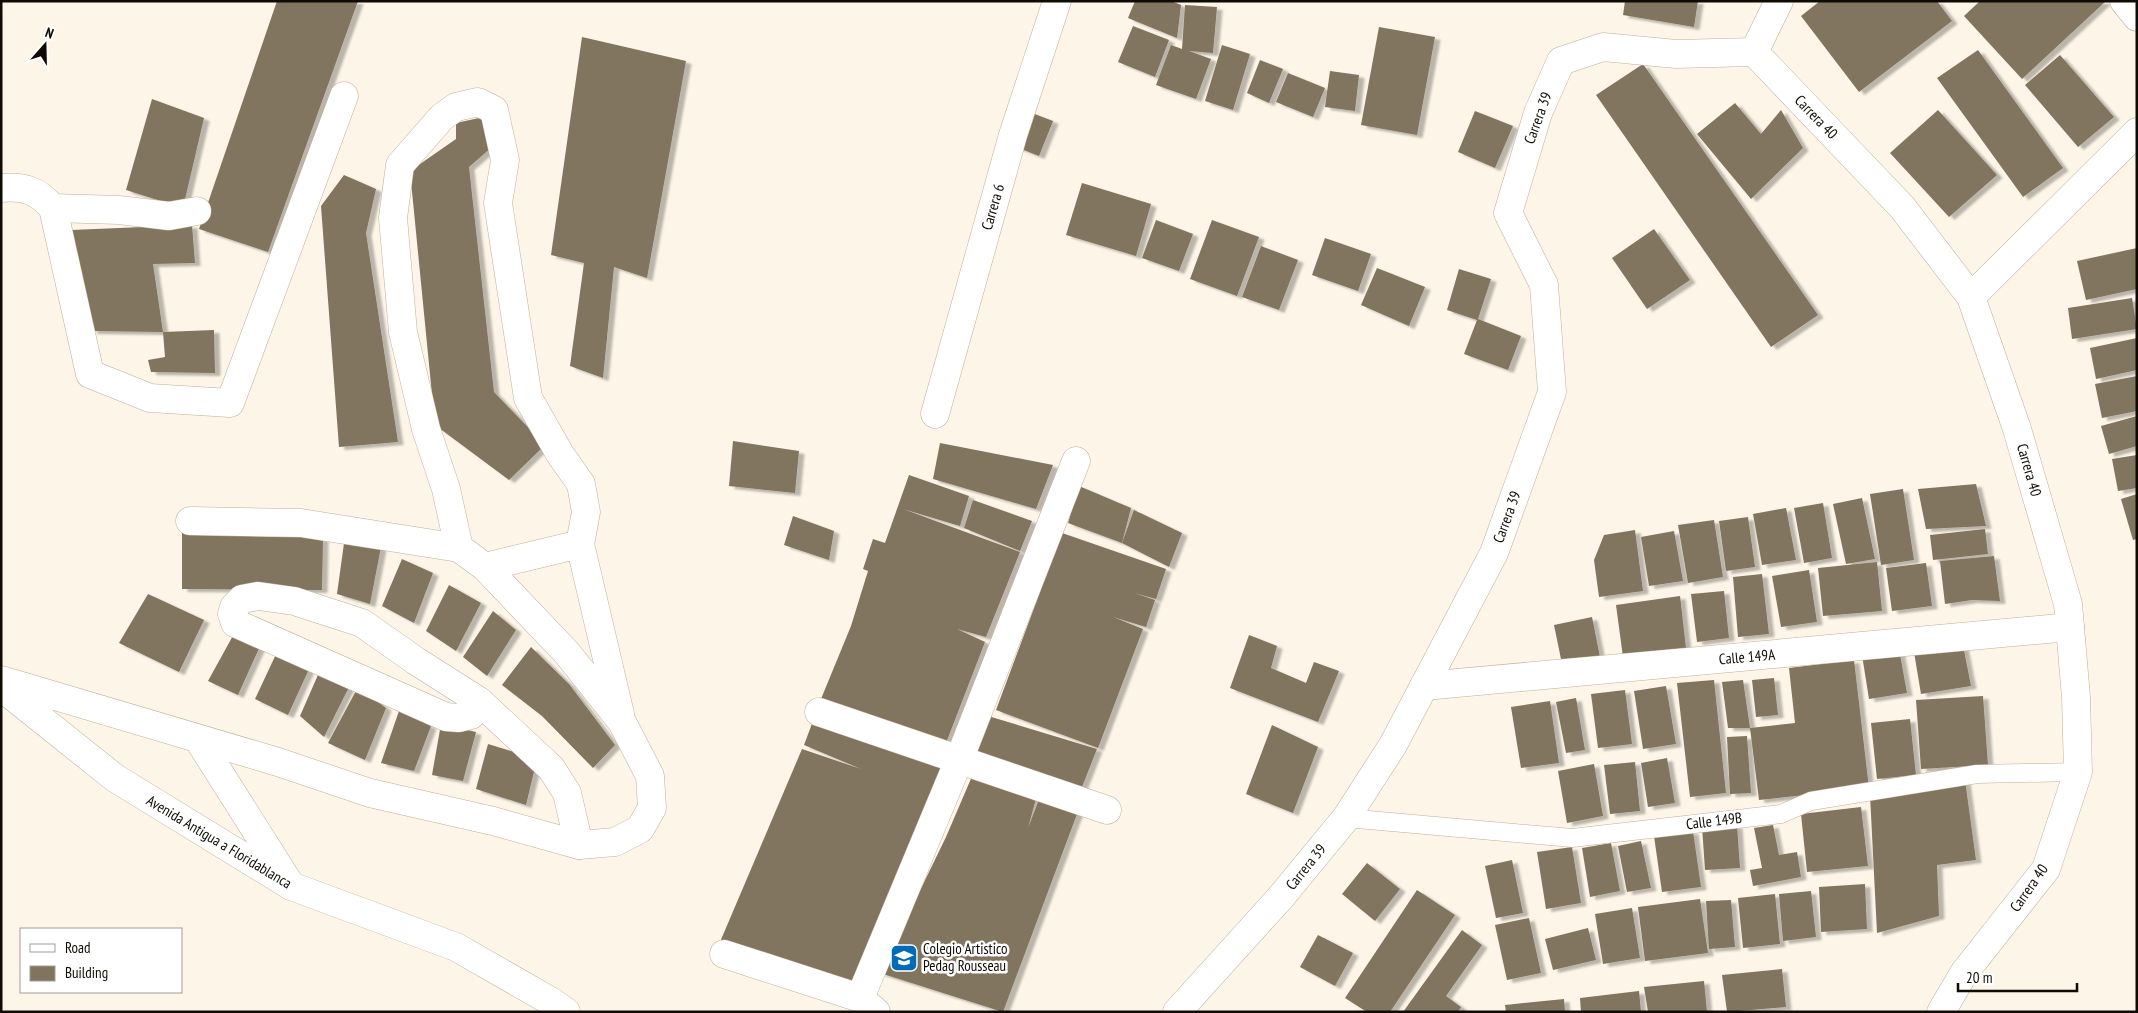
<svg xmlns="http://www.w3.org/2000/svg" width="2138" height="1013" font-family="'PT Sans Narrow',sans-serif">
	<defs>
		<filter id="shadow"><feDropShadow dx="5.5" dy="3" stdDeviation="1" flood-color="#0004"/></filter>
	</defs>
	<rect width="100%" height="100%" fill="#fdf5e7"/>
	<!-- building -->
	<g fill="#81745f" filter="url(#shadow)">
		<polygon points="277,1 358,1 268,252 199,229"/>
		<polygon points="1135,1 1171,1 1181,5 1177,38 1128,18"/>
		<polygon points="1625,1 1698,1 1694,27 1623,15"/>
		<polygon points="1820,1 1937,1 1952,21 1859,92 1801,16"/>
		<polygon points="1980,1 2106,1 2022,79 1964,16"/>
		<polygon points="1185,5 1217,7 1213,53 1189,51 1211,59 1196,99 1156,85 1171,45 1182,49"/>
		<polygon points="1133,26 1169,40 1155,77 1118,62"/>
		<polygon points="1379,27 1435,37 1417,135 1361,125"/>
		<polygon points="582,37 686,61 647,278 614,267 603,378 570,366 584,263 551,255"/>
		<polygon points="1222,45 1250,54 1233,110 1205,101"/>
		<polygon points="1978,50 2063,168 2023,197 1937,78"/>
		<polygon points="2060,55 2114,117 2078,147 2025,85"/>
		<polygon points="1260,60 1283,69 1269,103 1247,93"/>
		<polygon points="1643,64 1818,315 1771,347 1596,95"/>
		<polygon points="1330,71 1359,75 1355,111 1325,107"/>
		<polygon points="1288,73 1325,88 1313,117 1276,102"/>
		<polygon points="152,99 204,118 183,208 126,190"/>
		<polygon points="1735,103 1761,134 1781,110 1803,148 1751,199 1697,134"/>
		<polygon points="1011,105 1053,121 1039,156 998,140"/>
		<polygon points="1938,110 1997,175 1949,217 1890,153"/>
		<polygon points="1475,111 1513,126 1495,168 1458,152"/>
		<polygon points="493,115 492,147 469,167 494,392 545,445 509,480 435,425 410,171 456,139 456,123"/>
		<polygon points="344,175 376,189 366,233 398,442 339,447 321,206"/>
		<polygon points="1082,183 1151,204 1136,256 1066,235"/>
		<polygon points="1156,220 1193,234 1179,271 1142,258"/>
		<polygon points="1212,220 1259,237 1237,296 1190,279"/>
		<polygon points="192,225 195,263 153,264 163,332 214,330 215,373 151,372 148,360 165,357 163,332 92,331 71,230"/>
		<polygon points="1654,229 1690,280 1647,309 1612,258"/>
		<polygon points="1325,238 1371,254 1358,291 1312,275"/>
		<polygon points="1261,246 1298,260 1279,310 1242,297"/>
		<polygon points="2137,248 2137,289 2086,300 2077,261"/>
		<polygon points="1377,268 1425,287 1409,326 1361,305"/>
		<polygon points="1459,269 1491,279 1478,319 1521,336 1508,370 1464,354 1477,320 1447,310"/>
		<polygon points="2132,298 2137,329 2072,339 2068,308"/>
		<polygon points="2137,338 2137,370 2096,379 2090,348"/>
		<polygon points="2137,376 2137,411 2102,418 2095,384"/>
		<polygon points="2137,416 2137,446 2109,454 2101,426"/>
		<polygon points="733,441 799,451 795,493 729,486"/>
		<polygon points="940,443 1053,465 1036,509 933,479"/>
		<polygon points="2137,455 2137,488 2118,491 2112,459"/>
		<polygon points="909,475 969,496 960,526 903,509 1020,552 986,637 957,629 985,642 946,743 821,699 851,626 868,571 863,569 873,539 885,543"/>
		<polygon points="1976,484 1986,526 1926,529 1918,489"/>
		<polygon points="1079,486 1131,508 1122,543 1068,523"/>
		<polygon points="1903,489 1914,560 1881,565 1870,494"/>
		<polygon points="2137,494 2137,539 2133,540 2121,499"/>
		<polygon points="1862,498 1875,559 1846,564 1833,504"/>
		<polygon points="973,500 1032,521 1020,551 964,528"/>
		<polygon points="1823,503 1832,558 1804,563 1794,508"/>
		<polygon points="1786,508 1796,560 1762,565 1753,514"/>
		<polygon points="1134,510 1182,533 1169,567 1122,543"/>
		<polygon points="793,516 834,531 829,560 784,545"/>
		<polygon points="1748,517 1755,567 1726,571 1719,521"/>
		<polygon points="1714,520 1723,577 1688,583 1678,525"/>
		<polygon points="1985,529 1988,554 1933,560 1930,535"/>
		<polygon points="1635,530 1643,591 1599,597 1594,560 1604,535"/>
		<polygon points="182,531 323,538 322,590 182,589"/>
		<polygon points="1674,531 1683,581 1649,586 1641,537"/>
		<polygon points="1062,533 1166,569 1156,599 1134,593 1155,600 1146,627 1113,617 1143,629 1098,748 996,710"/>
		<polygon points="345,536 381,547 370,604 337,594"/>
		<polygon points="1994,556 2000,601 1972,600 1945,604 1940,561"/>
		<polygon points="402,559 433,573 414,623 382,606"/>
		<polygon points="1877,562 1882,611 1823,616 1818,568"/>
		<polygon points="1926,563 1932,606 1892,611 1886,568"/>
		<polygon points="1809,570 1817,622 1781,627 1772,576"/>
		<polygon points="1762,574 1769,634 1738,637 1733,577"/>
		<polygon points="449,585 481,603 456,651 426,631"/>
		<polygon points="1724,591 1729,638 1697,642 1691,594"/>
		<polygon points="148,594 204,620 179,672 119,643"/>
		<polygon points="1680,596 1686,648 1623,657 1616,605"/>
		<polygon points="493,611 516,630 487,676 463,657"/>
		<polygon points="1592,617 1600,657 1562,664 1554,625"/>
		<polygon points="235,632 261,644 238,695 208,681"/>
		<polygon points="1249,635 1277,646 1271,668 1306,683 1314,662 1339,671 1318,722 1230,688"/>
		<polygon points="1963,645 1971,686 1921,694 1914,652"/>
		<polygon points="531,647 569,684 615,745 593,768 542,716 502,685"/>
		<polygon points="1899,649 1907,693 1869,699 1862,655"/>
		<polygon points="278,650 310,667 288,715 255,699"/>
		<polygon points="1854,660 1869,788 1759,800 1750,728 1795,723 1789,668"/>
		<polygon points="321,668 351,683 324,737 300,716"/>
		<polygon points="1774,678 1778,715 1756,717 1752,680"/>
		<polygon points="1714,680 1726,793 1690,797 1677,683"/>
		<polygon points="1743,680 1750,728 1728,728 1722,682"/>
		<polygon points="1666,686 1676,744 1643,749 1634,691"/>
		<polygon points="358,687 386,708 365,760 328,743"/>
		<polygon points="1625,690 1632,744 1598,748 1591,694"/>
		<polygon points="1983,696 1988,765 1921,769 1916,700"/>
		<polygon points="1576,698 1585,750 1566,753 1556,702"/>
		<polygon points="1550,701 1559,763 1521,768 1511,707"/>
		<polygon points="399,711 431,726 414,771 381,763"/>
		<polygon points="988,716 1097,749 1082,787 974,752"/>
		<polygon points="1910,719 1916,775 1877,779 1871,723"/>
		<polygon points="813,721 947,765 854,993 720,942 802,749 861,769 804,745"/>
		<polygon points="441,724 476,732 463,781 432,775"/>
		<polygon points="1272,725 1318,747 1293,813 1246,794"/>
		<polygon points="1747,736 1751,793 1730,794 1727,737"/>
		<polygon points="488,744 537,759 526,805 476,789"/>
		<polygon points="1667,758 1675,803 1648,807 1641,763"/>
		<polygon points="1635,762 1640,811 1610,814 1604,765"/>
		<polygon points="1594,764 1603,816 1567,823 1558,771"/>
		<polygon points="973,774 1037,795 1028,828 1040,797 1080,806 1003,1012 880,973 946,837"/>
		<polygon points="1965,780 1976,860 1937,865 1939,916 1877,933 1870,795"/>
		<polygon points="1861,807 1868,866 1807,872 1801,814"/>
		<polygon points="1737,825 1740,868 1705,870 1702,827"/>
		<polygon points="1773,825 1779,855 1797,852 1801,877 1753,886 1750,870 1762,868 1754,828"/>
		<polygon points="1693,831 1701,887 1662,892 1654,836"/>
		<polygon points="1641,841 1651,888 1627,892 1618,846"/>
		<polygon points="1611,843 1620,891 1590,897 1582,848"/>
		<polygon points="1572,847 1581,903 1546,909 1537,852"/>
		<polygon points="1512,860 1523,913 1496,918 1485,866"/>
		<polygon points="1367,863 1400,889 1375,921 1342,894"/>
		<polygon points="1865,884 1867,929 1821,932 1819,887"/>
		<polygon points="1417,890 1455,915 1390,1012 1367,1012 1345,998"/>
		<polygon points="1811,891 1816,937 1783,941 1779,894"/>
		<polygon points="1775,894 1780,944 1743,948 1738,898"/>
		<polygon points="1700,899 1708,953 1645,961 1638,907"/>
		<polygon points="1731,900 1735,947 1709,949 1706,901"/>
		<polygon points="1632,908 1640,958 1603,964 1595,914"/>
		<polygon points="1529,918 1541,973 1507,980 1495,925"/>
		<polygon points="1588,928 1596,960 1553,970 1545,939"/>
		<polygon points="1462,930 1482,945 1446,996 1461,1007 1458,1012 1403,1012"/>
		<polygon points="1318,935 1353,953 1335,986 1300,967"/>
		<polygon points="1782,969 1786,1007 1727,1012 1722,975"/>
		<polygon points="1704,981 1707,1012 1648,1012 1644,987"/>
		<polygon points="1639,991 1641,1012 1581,1012 1580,998"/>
		<polygon points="1564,999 1565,1012 1506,1012 1505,1005"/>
	</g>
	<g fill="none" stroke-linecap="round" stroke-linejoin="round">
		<!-- service casing -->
		<g stroke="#beb09a" stroke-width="19">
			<polyline id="service" points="1346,818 1572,838 1781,814 1811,801 1977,774 2078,772"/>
		</g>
		<!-- minor casing -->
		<g stroke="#beb09a" stroke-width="29">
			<g id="minor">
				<polyline points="2124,1 2137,17"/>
				<polyline points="1754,52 1779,1"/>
				<path d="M1,188C24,186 37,190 53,208L90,374L150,398L230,403L344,96"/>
				<polyline points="53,208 119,210 169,216 197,211"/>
				<polyline points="1971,297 2137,132"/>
				<polyline points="935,414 1013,135 1057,1"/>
				<polyline points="459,548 446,489 426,429 403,332 393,218 400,165 442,117 456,107 478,102 494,110 505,160 498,203 528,398 560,454 581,484 586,512 580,544 620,714"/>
				<polyline points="485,567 580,544"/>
				<polyline points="1,680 278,762 370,793 493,821 579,845 615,842 640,829 652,808 650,776 622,722 567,653 485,567 459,548 301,523 190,521"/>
				<polyline points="1424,686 2070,627"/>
				<polyline points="479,701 471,715 459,718 446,717 235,623 232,614 234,607 242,599 258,596 294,601 362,623 416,661 479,701 551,768 567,793 579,845"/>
				<polyline points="819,712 1107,810"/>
				<polyline points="198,739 291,886"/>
				<polyline points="724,954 860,998 876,1012"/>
				<polyline points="860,998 959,760 1076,461"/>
				<polyline points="1177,1012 1281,897 1346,818 1393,745 1494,553 1552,392 1544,285 1508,213 1538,113 1561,61 1603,47 1676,54 1754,52 1902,207 1971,297 2017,429 2068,604 2076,697 2078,772 2046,869 1964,973 1941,1012"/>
			</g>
		</g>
		<!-- tertiary casing -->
		<g stroke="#beb09a" stroke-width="29">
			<polyline id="tertiary" points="1,687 115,778 291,886 456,947 552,1002 566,1012"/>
		</g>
		<!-- service -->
		<use href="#service" stroke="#fff" stroke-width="18"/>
		<!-- minor -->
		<use href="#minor" stroke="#fff" stroke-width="28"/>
		<!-- tertiary -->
		<use href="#tertiary" stroke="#fff" stroke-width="28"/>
	</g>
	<!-- icons -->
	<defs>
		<g id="school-square" transform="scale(1.4375)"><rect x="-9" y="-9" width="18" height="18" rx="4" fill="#026bb7" stroke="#fff"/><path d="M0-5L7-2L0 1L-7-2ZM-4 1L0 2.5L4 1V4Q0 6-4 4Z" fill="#fff"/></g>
	</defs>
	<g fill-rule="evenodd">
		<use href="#school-square" x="904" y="958"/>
	</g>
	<g text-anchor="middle" stroke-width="5" stroke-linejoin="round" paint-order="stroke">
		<!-- street labels -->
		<g font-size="15" fill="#0f0b04" stroke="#fff">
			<text transform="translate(1816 117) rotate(46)" y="5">Carrera 40</text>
			<text transform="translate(1538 118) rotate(-70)" y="5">Carrera 39</text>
			<text transform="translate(993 207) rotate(-74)" y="5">Carrera 6</text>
			<text transform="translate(2029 470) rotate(74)" y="5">Carrera 40</text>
			<text transform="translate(1507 517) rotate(-70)" y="5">Carrera 39</text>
			<text transform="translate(1747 657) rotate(-5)" y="5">Calle 149A</text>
			<text transform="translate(1714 821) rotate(-7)" y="5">Calle 149B</text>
			<text transform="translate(219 842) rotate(31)" y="5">Avenida Antigua a Floridablanca</text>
			<text transform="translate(1306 867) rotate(-51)" y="5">Carrera 39</text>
			<text transform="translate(2029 888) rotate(-55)" y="5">Carrera 40</text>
		</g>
		<!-- poi labels -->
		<g font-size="15" fill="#0f0b04" stroke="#fff" text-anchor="start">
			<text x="923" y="954">Colegio Artistico<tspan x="923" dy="17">Pedag Rousseau</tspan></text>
		</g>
	</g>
	<!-- border -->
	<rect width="2138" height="1013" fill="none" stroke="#0f0b04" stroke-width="5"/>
	<!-- legend -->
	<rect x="20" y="928" width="162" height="65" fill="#ffffff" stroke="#9f9d9b"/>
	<rect x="30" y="944" width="25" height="8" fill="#ffffff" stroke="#9f9d9b"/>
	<text x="65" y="953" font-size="15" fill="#0f0b04">Road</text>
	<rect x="30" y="966" width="25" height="15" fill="#81745f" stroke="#9f9d9b"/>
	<text x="65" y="978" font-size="15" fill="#0f0b04">Building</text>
	<!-- north arrow -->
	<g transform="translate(45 45) rotate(20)" stroke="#ffffff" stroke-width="4" paint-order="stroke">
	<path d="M0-4L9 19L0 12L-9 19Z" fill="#0f0b04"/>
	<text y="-8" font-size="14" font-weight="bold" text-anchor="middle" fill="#0f0b04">N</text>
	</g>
	<!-- scale -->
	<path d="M1958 983v8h119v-8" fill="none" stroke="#0f0b04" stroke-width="2.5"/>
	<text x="1966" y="983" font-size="15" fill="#0f0b04" stroke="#ffffff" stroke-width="4" paint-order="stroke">20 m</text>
</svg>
